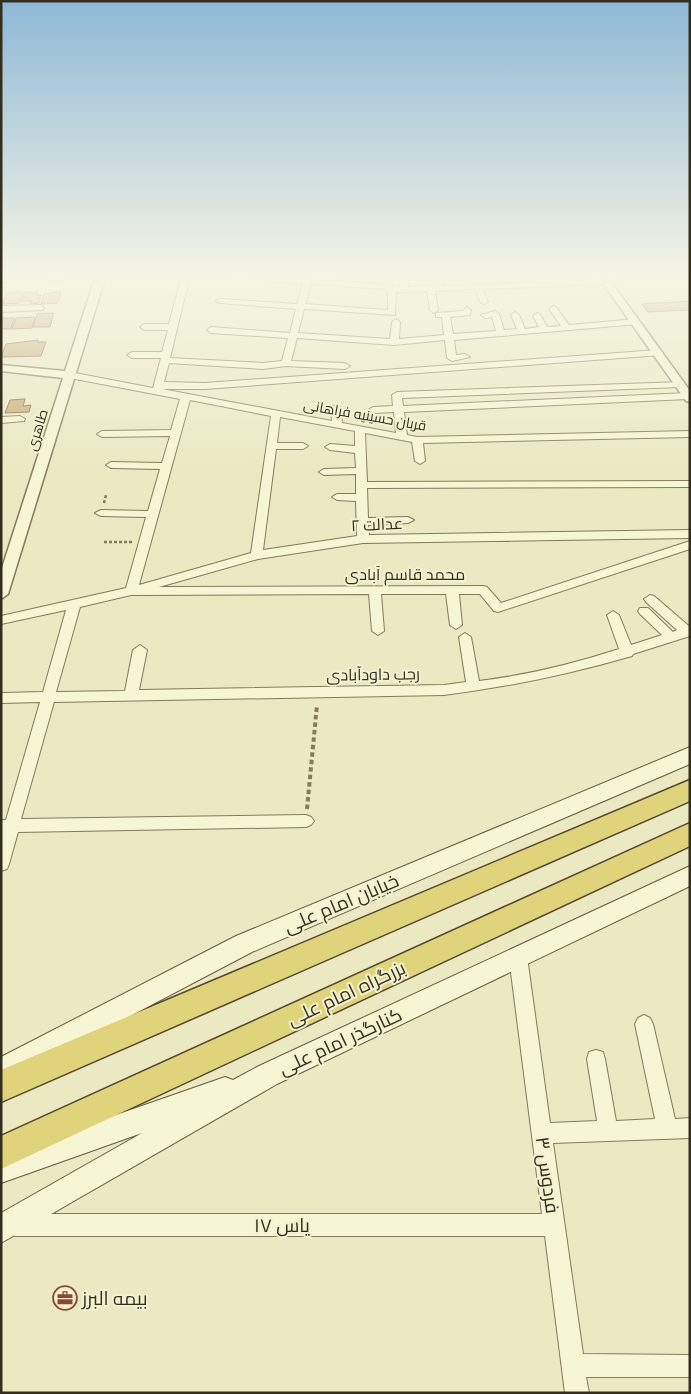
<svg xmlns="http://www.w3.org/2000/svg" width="691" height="1394" font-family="'Source Serif 4',Cairo,serif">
	<rect width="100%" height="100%" fill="#eae9c2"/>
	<!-- building -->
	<g fill="#c6ae7a" stroke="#806b42">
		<polygon points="1,275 5,275 4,278 10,277 8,283 1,284"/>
		<polygon points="50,275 66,275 65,281 48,282"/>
		<polygon points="61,291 58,303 41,304 44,294"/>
		<polygon points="7,292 23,292 19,303 3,304"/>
		<polygon points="25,292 38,292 37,296 41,295 39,303 30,304 31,300 21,302"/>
		<polygon points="690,301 690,310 648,312 642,304"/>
		<polygon points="54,313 50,327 33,327 37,314"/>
		<polygon points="35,317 32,328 12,329 16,318"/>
		<polygon points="1,318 14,318 11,329 1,329"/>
		<polygon points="38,340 38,342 46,342 41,356 1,357 6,344"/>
		<polygon points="25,399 23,406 31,405 29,412 5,413 10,400"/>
	</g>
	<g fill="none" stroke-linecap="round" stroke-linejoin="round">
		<!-- minor casing -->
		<g stroke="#837b5a" stroke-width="2">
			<g id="minor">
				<path d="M182,275H190L170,358L263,363L282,361L288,338L211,333L207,330L211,327L290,333L296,309L220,303L216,301L220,299L297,304L303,284L230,278H227V275L304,279L305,275H313L312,279L387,285L400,287V275H408V287L435,286L433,275H441L443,286L611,280L612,282L608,284L483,289L488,302L484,304L480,302L475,289L435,291L438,310L434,313L430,310L427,291L396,292L395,315L304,309L298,333L390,339L392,322L396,319L400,322L399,339L444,335L442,317H436V313L463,311L467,307L471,310L470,315L450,317L453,334L496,331L492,317L485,318L481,315L495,311L499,314L504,330L517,329L511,315L515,312L519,315L525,329L539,327L533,316L537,313L540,314L547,327L561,326L549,309L553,306L556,307L569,325L636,319L639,320V324L454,340L456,355L465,354L470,357L452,361L447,358L445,340L394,345L297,338L291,361L345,363L350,366L345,369L286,366L263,369L169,363L164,382L205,383L658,350L663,353L661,355L205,389H162L332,421L331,408L336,405L341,408L342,423L396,433L394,412L373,413L368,410L373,407L393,406L392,395L397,392L683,382V386L680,387L402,398L403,406L688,393L690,394L688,399L404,412L407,435L417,437L690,431V437L423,443L425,461L420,464L415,461L412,442L365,433L367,482L690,481V487L367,488L368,518L408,517L414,520L408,523L368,525L369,535L690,530V538L363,543L258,559L159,587L483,586L487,587L501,603L690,541V549L498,612L494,611L480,594H459L462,625L456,629L450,625L446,594H381L384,631L378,635L372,631L369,594L131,595L80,607L56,692L125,691L133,650L140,645L147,650L139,690L444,685L466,682L459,637L465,633L471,637L479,681C527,675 573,664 619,649L607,615L613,611L619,615L631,645L662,635L640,614L638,611L640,608H648L673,632L677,630L646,602L644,599L650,595L654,596L690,627V636L633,654L632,656C570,674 508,687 444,695L54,702L21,819L306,815L311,817L314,821L311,825L306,827L18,832L9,864L7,869L1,871V820H6L40,702L1,703V693L43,692L66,610L1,624V616L126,588L146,517L101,516L95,513L101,510L148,511L160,469L111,468L106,465L111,462L162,463L170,436L102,437L97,434L102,431L171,430L180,399L70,378L65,375L70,372L153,388L161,358H132L127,355L132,352H162L168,330H144L140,327L144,324H169ZM311,284L385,289L388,291V310L305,304ZM190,400L271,416L251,553L139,585ZM280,417L355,431V446L330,444L325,447L330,450L355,453L356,468L324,469L319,472L324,475L356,474V494H337L332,497L337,500L356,501L357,536L263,550L276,449H303L308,446L303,443H277Z"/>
				<polygon points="40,305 44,308 43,310 1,312 1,306"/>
				<polygon points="20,416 25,419 24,421 1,423 1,417"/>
				<polygon points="518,949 524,951 527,957 550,1123 597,1121 587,1059 589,1052 596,1050 603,1052 605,1059 616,1121 655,1119 635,1024 638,1018 644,1015 650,1018 653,1024 675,1119 690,1118 690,1138 553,1143 583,1354 690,1355 690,1377 586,1377 589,1393 565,1393 545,1236 15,1236 8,1232 4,1225 8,1218 15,1214 542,1214 509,957 512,951"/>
			</g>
		</g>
		<!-- tertiary casing -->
		<g stroke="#837b5a" stroke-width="3">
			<g id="tertiary">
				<polygon points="96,275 106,275 8,594 1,599 1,571 63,378 1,371 1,365 65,371"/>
				<polygon points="597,275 606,275 690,391 690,402 686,401"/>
			</g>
		</g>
		<!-- secondary casing -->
		<g stroke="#645b3e" stroke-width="2">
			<g id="secondary">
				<polygon points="690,747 690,764 252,952 1,1084 1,1057 236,936"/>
				<polygon points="690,866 690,886 277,1084 1,1243 1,1213 142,1133 1,1183 1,1155 225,1077 233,1080 259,1066"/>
			</g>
		</g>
		<!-- trunk casing -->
		<g stroke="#51472f" stroke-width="3">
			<g id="trunk">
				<polygon points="690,780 690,801 1,1102 1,1070"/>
				<polygon points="690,823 690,846 1,1169 1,1136"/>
			</g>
		</g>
		<!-- path-far1 -->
		<g stroke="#837b5a" stroke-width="2.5" stroke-dasharray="3 2" stroke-linecap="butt">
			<polyline points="104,503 106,495"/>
			<polyline points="104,542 132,542"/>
		</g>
		<!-- path -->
		<polyline stroke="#837b5a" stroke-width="4" stroke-dasharray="4.5 3" stroke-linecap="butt" points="307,809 317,705"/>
		<!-- minor -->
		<use href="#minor" fill="#f6f5d4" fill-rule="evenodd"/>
		<!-- tertiary -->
		<use href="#tertiary" fill="#f6f5d4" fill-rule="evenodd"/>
		<!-- secondary -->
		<use href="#secondary" fill="#f6f5d4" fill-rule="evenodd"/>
		<!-- trunk -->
		<use href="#trunk" fill="#e0d47a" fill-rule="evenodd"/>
	</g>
	<!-- sky -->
	<linearGradient id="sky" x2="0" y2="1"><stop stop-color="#8db8d6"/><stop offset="0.59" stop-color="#f6f5e4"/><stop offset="1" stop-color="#f6f5e4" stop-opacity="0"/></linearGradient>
	<rect width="691" height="470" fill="url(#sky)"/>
	<!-- icons -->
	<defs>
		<g id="office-ring" transform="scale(1.25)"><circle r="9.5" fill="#f2f2d1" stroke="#8d472f" stroke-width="1.5"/><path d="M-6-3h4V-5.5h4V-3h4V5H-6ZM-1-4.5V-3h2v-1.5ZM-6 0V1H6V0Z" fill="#8d472f"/></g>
	</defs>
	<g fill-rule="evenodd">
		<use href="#office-ring" x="65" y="1298"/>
	</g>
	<g text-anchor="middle" stroke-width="4" stroke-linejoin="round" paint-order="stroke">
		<!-- far-street labels -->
		<g font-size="14" fill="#332e1e" stroke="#f2f2d1">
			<text transform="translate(365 415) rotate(10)" y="5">قربان حسینیه فراهانی</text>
			<text transform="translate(37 430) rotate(-73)" y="5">طاهری</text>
		</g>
		<!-- street labels -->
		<g font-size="16" fill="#332e1e" stroke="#f2f2d1">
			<text transform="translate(377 524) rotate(-3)" y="6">عدالت ۲</text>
			<text x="405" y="580">محمد قاسم آبادی</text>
			<text transform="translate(373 674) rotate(-1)" y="6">رجب داودآبادی</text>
		</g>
		<!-- near-street labels -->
		<g font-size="19" fill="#332e1e" stroke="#f2f2d1">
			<text transform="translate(341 903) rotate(-23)" y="7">خیابان امام علی</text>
			<text transform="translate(346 993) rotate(-25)" y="7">بزرگراه امام علی</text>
			<text transform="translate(340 1041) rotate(-25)" y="7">کنارگذر امام علی</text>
			<text transform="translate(548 1175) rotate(82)" y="7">فردوس ۳</text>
			<text x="282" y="1232">یاس ۱۷</text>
		</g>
		<!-- near-poi labels -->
		<g font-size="19" fill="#332e1e" stroke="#f2f2d1" text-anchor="start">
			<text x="82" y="1305">بیمه البرز</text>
		</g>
	</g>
	<!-- border -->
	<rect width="691" height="1394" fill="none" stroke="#332e1e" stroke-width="5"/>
</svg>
